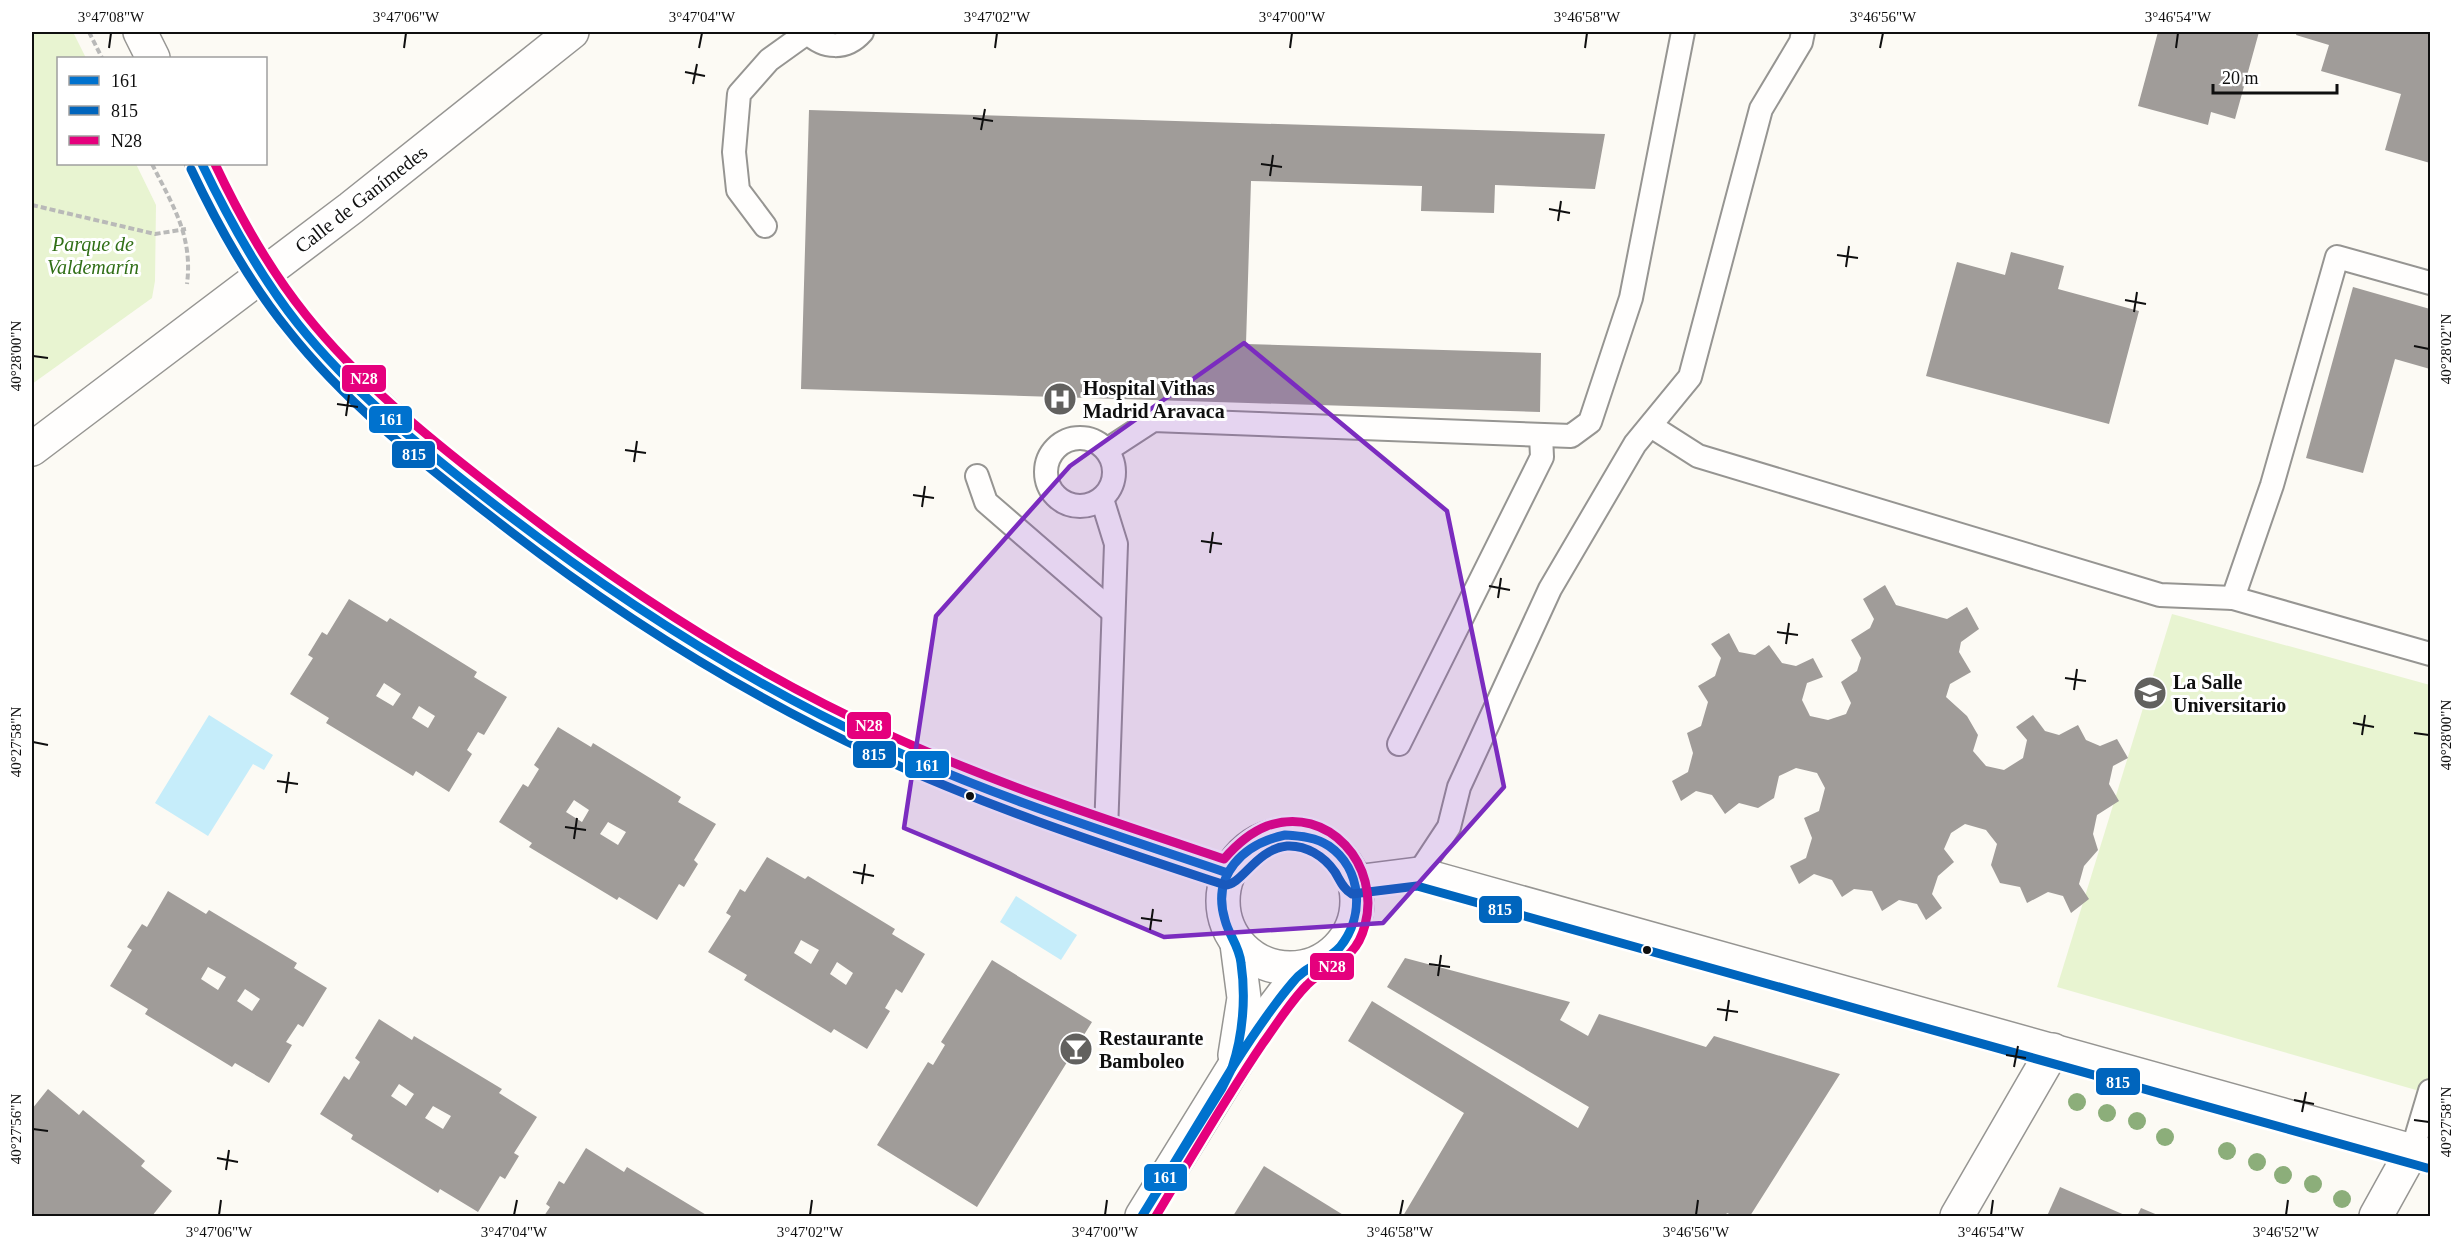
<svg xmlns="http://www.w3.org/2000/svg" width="2462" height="1248" font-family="'Times New Roman',serif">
	<rect width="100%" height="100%" fill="#fcfaf4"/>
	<!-- green -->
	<g fill="#e8f4d1">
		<polygon points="32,32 73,32 86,58 58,58 58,164 136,164 156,205 155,281 152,298 32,384"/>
		<polygon points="2172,614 2430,685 2430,1094 2057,987"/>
	</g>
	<!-- water -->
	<g fill="#c6edfa">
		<polygon points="209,715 273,755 264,770 253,764 208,836 155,803"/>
		<polygon points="1016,896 1077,935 1061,960 1000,922"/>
	</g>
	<!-- building -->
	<g fill="#a09c99" fill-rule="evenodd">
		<polygon points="2158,32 2259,32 2235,119 2211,112 2208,125 2138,106"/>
		<polygon points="2297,32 2430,32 2430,163 2385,150 2401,94 2321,71 2329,45 2296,35"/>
		<polygon points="809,110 1111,119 1605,134 1595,189 1495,185 1494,213 1421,211 1422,186 1251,181 1246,344 1541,353 1540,412 801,389"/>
		<polygon points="2011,252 2064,266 2058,289 2139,311 2109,424 1926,376 1957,262 2005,275"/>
		<polygon points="2353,287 2430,309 2430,369 2395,359 2363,473 2306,458"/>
		<polygon points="1885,585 1896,605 1947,619 1967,607 1979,629 1961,642 1959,652 1971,672 1950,684 1946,697 1967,716 1978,735 1973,751 1986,766 2004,770 2023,758 2027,740 2016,727 2033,715 2045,731 2059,735 2078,725 2086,740 2100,746 2117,739 2128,758 2113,766 2109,784 2119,801 2097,815 2093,834 2098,850 2084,866 2079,884 2089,899 2071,913 2063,896 2048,892 2027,903 2020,887 2000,883 1991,865 1997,844 1986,830 1965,824 1951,833 1944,849 1954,862 1938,876 1932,894 1942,908 1926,920 1917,904 1899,900 1882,911 1872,891 1854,889 1842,897 1832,880 1814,874 1799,884 1790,866 1806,858 1812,838 1804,818 1819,811 1825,788 1817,773 1796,768 1779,776 1774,798 1758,808 1739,803 1725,814 1712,795 1696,791 1681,801 1672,781 1688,772 1693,753 1687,733 1701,726 1708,702 1698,686 1715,676 1721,658 1711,644 1729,633 1739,652 1755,655 1769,645 1782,663 1796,666 1813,658 1823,677 1807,683 1802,700 1810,716 1828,720 1846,714 1851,703 1841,682 1857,671 1861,658 1851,640 1870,628 1874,619 1863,599"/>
		<path d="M349,599L387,622L390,618L477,672L474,677L507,697L484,735L478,732L467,750L472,754L449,792L416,771L413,776L326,723L329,718L290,694L313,658L308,655L322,632L327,635ZM384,683L401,694L393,706L376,696ZM419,706L435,716L428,728L412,718Z"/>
		<path d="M558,727L591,747L593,743L681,797L678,802L716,824L694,860L698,864L684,887L679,884L657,920L619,897L617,900L529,847L532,843L499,822L523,784L528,787L539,769L534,765ZM574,800L589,810L582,822L566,812ZM608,822L626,832L618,845L600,834Z"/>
		<path d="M767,857L805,879L808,876L895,929L892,934L925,954L902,993L896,989L885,1008L890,1011L867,1049L834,1029L831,1033L744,980L747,975L708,952L731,916L726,913L740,889L745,892ZM801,940L819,950L811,964L794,953ZM837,962L853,973L846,985L830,974Z"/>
		<path d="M168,891L206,914L209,910L297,963L294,968L327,988L303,1027L298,1024L286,1042L292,1045L269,1083L235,1063L232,1067L145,1014L148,1009L110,986L132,950L127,947L142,924L147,927ZM208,967L226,977L218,990L201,979ZM245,989L260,999L252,1011L237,1001Z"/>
		<polygon points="1405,958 1570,1002 1560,1020 1588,1036 1599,1014 1706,1047 1714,1036 1840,1074 1750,1216 1734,1216 1727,1213 1725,1216 1403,1216 1464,1113 1348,1041 1372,1001 1578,1128 1589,1107 1387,987"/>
		<polygon points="992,960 1092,1022 977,1207 877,1145 928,1062 933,1065 945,1045 941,1042"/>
		<path d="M379,1019L412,1040L414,1036L502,1089L499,1093L537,1117L514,1153L519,1156L505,1179L500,1176L478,1212L440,1189L438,1193L351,1139L353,1135L320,1114L344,1076L349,1080L360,1062L355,1058ZM399,1084L414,1094L406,1106L391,1096ZM433,1106L451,1116L443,1129L425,1118Z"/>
		<polygon points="48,1089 79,1115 83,1110 145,1161 141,1166 172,1191 152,1216 32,1216 32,1109"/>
		<polygon points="586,1148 624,1172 627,1167 708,1216 544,1216 550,1207 546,1204 559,1181 564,1184"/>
		<polygon points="1264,1166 1345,1216 1233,1216"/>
		<polygon points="2060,1187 2127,1216 2047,1216"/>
		<polygon points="2141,1208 2160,1216 2137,1216"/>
	</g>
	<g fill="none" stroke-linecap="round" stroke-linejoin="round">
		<!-- lane casing -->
		<g stroke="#969592" stroke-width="26">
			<g id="lane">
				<path d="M807,32C824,49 846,50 862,32"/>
				<polyline points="765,226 738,190 734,152 739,94 769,60 808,32"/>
				<polyline points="1651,426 1698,456 2160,595 2233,598 2430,654"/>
				<circle cx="1080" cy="472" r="34"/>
				<polyline points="1107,450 1153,420 1571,436 1590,422 1631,298 1683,32"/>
				<polyline points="977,476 986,502 1113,612"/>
				<polyline points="1102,499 1116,544 1106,832"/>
				<polyline points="2233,598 2272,485 2337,257 2430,283"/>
				<polyline points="1399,744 1542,457 1541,435"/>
				<polyline points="1418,874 1449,827 1459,787 1550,589 1635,444 1690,377 1761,109 1801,42 1803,32"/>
				<polyline points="2412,1151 2430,1091"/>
			</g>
		</g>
		<!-- street casing -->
		<g stroke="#969592" stroke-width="36">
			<g id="street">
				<polyline points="140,32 153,58"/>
				<path d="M202,164C230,225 269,293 314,343C363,397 419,445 476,490C586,578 706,657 832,721C957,785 1095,828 1228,873"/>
				<polyline points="32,449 351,208 572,32"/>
				<circle cx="1290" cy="901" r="67"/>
				<polyline points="1355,882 1418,874 2430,1156"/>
				<polyline points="1235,1055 1244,998 1237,944"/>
				<polyline points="1142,1216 1258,1028 1296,978 1310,966"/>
				<polyline points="1957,1216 2053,1050"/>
				<polyline points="2376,1216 2412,1151"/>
			</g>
		</g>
		<!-- path -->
		<g stroke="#b9b9b8" stroke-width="4" stroke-dasharray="6 3" stroke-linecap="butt">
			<polyline points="89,32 102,58"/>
			<path d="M152,164C173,206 193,236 187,284"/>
			<polyline points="32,205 155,234 186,229"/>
		</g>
		<!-- lane -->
		<use href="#lane" stroke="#fffefd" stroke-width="22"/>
		<!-- street -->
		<use href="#street" stroke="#fffefd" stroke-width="33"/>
		<!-- bus-1 casing -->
		<g stroke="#fff" stroke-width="14">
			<g id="bus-1">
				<path d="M202,164C229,220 259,275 298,324C351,390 419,446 486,498C608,593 738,678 878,743C991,796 1110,833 1228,873"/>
				<path d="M1285,835C1300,836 1316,837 1329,846C1362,869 1365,916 1340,947C1327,962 1305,966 1293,982C1270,1009 1251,1038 1232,1068C1243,1035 1246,997 1241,963C1239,945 1229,936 1225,920C1211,874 1244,844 1285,835Z"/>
				<polygon points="1232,1068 1222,1088 1142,1216"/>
			</g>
		</g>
		<!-- bus-2 casing -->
		<g stroke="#fff" stroke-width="14">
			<path id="bus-2" d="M191,169C218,226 248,281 288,330C344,401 417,459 488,514C607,608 736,690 873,754C986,807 1107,846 1225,885C1242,885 1256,849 1287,846C1306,845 1324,856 1335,872C1340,880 1343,889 1352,894L1417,886L2427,1168"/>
		</g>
		<!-- bus-3 casing -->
		<g stroke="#fff" stroke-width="14">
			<path id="bus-3" d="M215,164C240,217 269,269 306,315C358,380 425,435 491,486C613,582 745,670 887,734C996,784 1110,821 1224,859C1236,845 1249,833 1267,826C1329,804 1381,866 1365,925C1355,964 1329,962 1307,985C1290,1002 1277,1024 1263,1043C1225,1099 1191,1158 1156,1216"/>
		</g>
		<!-- bus-1 -->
		<use href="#bus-1" stroke="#0072ce" stroke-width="9"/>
		<!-- bus-2 -->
		<use href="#bus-2" stroke="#0065bd" stroke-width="9"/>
		<!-- bus-3 -->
		<use href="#bus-3" stroke="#e5007d" stroke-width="9"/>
	</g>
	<!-- trees -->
	<g fill="#8cae7a">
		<circle cx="2077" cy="1102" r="9"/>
		<circle cx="2107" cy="1113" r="9"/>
		<circle cx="2137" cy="1121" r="9"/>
		<circle cx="2165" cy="1137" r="9"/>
		<circle cx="2227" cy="1151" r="9"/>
		<circle cx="2257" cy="1162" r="9"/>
		<circle cx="2283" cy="1175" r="9"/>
		<circle cx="2313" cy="1184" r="9"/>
		<circle cx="2342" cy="1199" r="9"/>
	</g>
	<!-- marked area -->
	<path fill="#7b2cbf" fill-opacity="0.2" stroke="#7b2cbf" stroke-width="4.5" stroke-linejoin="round" d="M1244,343L1447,511L1504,787L1383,923L1164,937L904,828L936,616L1070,466Z"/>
	<!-- ticks -->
	<path fill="none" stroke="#0f0f0f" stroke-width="2" d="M109,48L111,33M404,48L406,33M699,48L702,33M995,48L997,33M1290,48L1292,33M1585,48L1587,33M1880,48L1883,33M2176,48L2178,33M685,72L705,76M693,84L697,64M973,118L993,121M981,130L985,109M1261,164L1282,167M1270,176L1273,155M1549,209L1570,213M1558,221L1561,201M1837,255L1858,258M1846,267L1849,246M2125,300L2146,304M2134,312L2137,292M2414,346L2429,349M33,356L48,358M337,404L358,407M346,416L349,395M625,450L646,453M634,462L637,441M913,495L934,498M922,507L925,486M1201,541L1222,544M1210,553L1213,532M1489,586L1510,590M1498,598L1501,578M1777,632L1798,635M1786,644L1789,623M2065,678L2086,681M2074,690L2077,669M2353,723L2374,727M2414,733L2429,735M2362,735L2365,715M33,742L48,745M277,781L298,784M286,793L289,772M565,827L586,830M574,839L577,818M853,872L874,876M862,884L865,864M1141,918L1162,921M1150,930L1153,909M1429,964L1450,967M1438,976L1441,955M1717,1009L1738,1012M1726,1021L1729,1000M2006,1055L2026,1058M2014,1067L2018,1046M2294,1100L2314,1104M2302,1112L2306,1092M2414,1120L2429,1122M33,1129L48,1131M217,1158L238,1162M226,1170L229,1150M219,1215L221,1200M514,1215L517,1200M810,1215L812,1200M1105,1215L1107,1200M1400,1215L1403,1200M1696,1215L1698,1200M1991,1215L1993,1200M2286,1215L2288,1200"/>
	<!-- icons -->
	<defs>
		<g id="hospital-disc" transform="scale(1.725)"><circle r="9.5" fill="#62615f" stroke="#fff"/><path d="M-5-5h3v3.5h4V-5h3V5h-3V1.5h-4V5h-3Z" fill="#fff"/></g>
		<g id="university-disc" transform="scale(1.725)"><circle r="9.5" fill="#62615f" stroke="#fff"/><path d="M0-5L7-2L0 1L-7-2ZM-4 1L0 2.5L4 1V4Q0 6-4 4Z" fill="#fff"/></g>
		<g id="bar-disc" transform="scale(1.725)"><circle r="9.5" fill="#62615f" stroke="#fff"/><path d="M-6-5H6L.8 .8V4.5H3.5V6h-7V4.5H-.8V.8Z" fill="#fff"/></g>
	</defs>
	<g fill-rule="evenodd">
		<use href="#hospital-disc" x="1060" y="399"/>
		<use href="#university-disc" x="2150" y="693"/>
		<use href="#bar-disc" x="1076" y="1049"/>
	</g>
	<!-- markers -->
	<g fill="#0f0f0f" stroke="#fff" stroke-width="2">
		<circle cx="970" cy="796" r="5"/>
		<circle cx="1647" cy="950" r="5"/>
	</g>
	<g text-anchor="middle" stroke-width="6" stroke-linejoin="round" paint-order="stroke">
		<!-- street labels -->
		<g font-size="20" fill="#0f0f0f" stroke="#fff">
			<text transform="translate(361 199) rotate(-38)" y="7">Calle de Ganímedes</text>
		</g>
		<!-- park labels -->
		<g font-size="20" font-style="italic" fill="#316f17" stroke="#fff">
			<text x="93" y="251">Parque de<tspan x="93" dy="23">Valdemarín</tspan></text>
		</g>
		<!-- poi labels -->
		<g font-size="20" font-weight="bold" fill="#0f0f0f" stroke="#fff" text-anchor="start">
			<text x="1083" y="395">Hospital Vithas<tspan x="1083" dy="23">Madrid Aravaca</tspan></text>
			<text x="2173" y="689">La Salle<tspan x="2173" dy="23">Universitario</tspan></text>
			<text x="1099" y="1045">Restaurante<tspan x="1099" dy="23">Bamboleo</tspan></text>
		</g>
	</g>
	<g stroke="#fff" stroke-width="2">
		<rect x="341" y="364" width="46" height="29" rx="6" fill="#e5007d"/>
		<rect x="368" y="405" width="45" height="29" rx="6" fill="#0072ce"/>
		<rect x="391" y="440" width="45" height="29" rx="6" fill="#0065bd"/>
		<rect x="846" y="711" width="46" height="29" rx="6" fill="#e5007d"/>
		<rect x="852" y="740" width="45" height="29" rx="6" fill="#0065bd"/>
		<rect x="904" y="750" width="46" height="29" rx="6" fill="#0072ce"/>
		<rect x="1478" y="895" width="45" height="29" rx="6" fill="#0065bd"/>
		<rect x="1309" y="952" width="46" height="29" rx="6" fill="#e5007d"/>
		<rect x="2095" y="1067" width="46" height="29" rx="6" fill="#0065bd"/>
		<rect x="1143" y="1163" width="45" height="29" rx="6" fill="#0072ce"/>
	</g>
	<g font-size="16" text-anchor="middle" font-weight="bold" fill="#fff">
		<text x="364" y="384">N28</text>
		<text x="391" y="425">161</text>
		<text x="414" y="460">815</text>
		<text x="869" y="731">N28</text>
		<text x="874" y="760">815</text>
		<text x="927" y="771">161</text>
		<text x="1500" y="915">815</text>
		<text x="1332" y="972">N28</text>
		<text x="2118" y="1088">815</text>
		<text x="1165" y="1183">161</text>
	</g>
	<!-- border -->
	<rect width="2462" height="1248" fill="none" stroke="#ffffff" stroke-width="66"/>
	<!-- legend -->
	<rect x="57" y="57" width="210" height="108" fill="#ffffff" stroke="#9f9f9f" stroke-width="1.5"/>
	<rect x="69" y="76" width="30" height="9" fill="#0072ce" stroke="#9f9f9f" stroke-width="1.5"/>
	<text x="111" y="87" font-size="18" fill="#0f0f0f">161</text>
	<rect x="69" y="106" width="30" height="9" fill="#0065bd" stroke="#9f9f9f" stroke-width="1.5"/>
	<text x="111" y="117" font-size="18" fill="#0f0f0f">815</text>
	<rect x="69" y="136" width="30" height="9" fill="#e5007d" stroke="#9f9f9f" stroke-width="1.5"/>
	<text x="111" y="147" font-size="18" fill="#0f0f0f">N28</text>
	<!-- scale -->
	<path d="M2213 84v9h124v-9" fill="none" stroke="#0f0f0f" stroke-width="3"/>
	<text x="2222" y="84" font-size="18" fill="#0f0f0f" stroke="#ffffff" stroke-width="4.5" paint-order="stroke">20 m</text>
	<rect x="33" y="33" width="2396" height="1182" fill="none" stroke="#0f0f0f" stroke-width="2"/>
	<g font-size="15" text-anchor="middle" fill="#0f0f0f">
		<text x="111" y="22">3°47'08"W</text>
		<text x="406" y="22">3°47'06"W</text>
		<text x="702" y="22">3°47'04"W</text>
		<text x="997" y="22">3°47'02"W</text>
		<text x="1292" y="22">3°47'00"W</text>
		<text x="1587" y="22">3°46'58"W</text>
		<text x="1883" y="22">3°46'56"W</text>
		<text x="2178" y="22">3°46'54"W</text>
		<text transform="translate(2446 349) rotate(-90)" y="5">40°28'02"N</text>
		<text transform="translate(16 356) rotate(-90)" y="5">40°28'00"N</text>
		<text transform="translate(2446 735) rotate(-90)" y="5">40°28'00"N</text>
		<text transform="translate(16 742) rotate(-90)" y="5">40°27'58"N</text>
		<text transform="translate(2446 1122) rotate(-90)" y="5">40°27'58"N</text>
		<text transform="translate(16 1129) rotate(-90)" y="5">40°27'56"N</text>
		<text x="219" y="1237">3°47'06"W</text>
		<text x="514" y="1237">3°47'04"W</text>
		<text x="810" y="1237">3°47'02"W</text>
		<text x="1105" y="1237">3°47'00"W</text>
		<text x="1400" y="1237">3°46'58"W</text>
		<text x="1696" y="1237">3°46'56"W</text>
		<text x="1991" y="1237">3°46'54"W</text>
		<text x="2286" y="1237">3°46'52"W</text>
	</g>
</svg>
